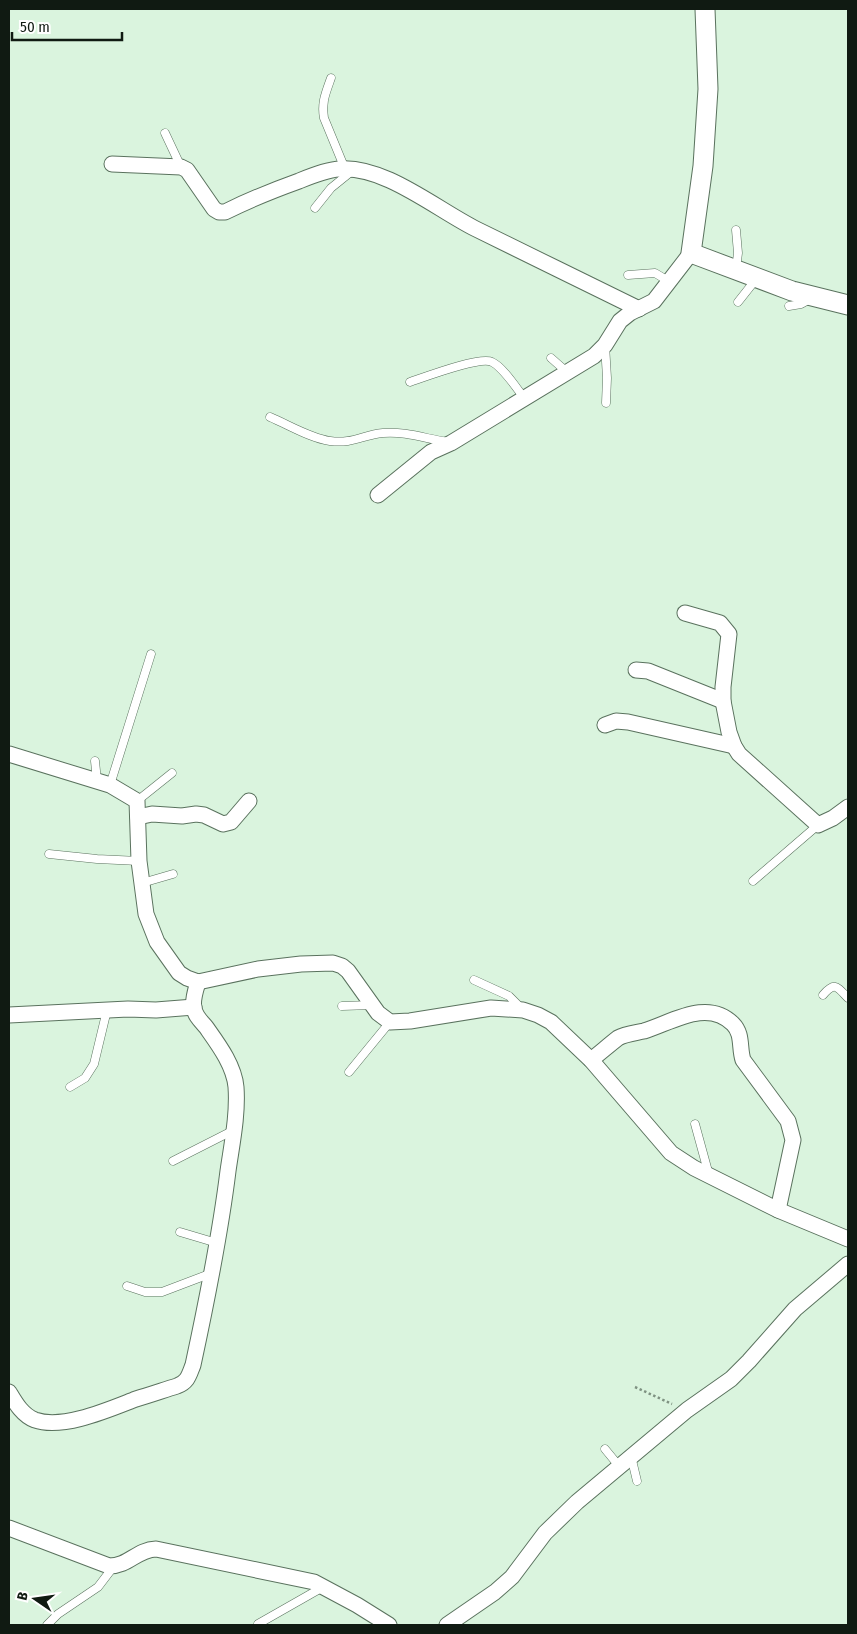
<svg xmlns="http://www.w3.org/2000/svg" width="857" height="1634" font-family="'Fira Sans Condensed',sans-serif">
	<rect width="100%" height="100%" fill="#daf4de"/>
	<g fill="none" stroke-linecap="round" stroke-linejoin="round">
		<!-- service casing -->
		<g stroke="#5a725e" stroke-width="9">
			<g id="service">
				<path d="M331,78C326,92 321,103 324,118L345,169"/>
				<polyline points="165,133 181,167"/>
				<polyline points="315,208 331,188 352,171"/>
				<polyline points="736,230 738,253 736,269"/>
				<polyline points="628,275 655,273 670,282"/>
				<polyline points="738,302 757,278"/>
				<polyline points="789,306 801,304 810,299"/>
				<polyline points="605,345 607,378 606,403"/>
				<polyline points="551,358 568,373"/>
				<path d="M410,382C425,377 480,356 492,362C503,367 517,389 525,399"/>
				<path d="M270,417C289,425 310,438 330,441C353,444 362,435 383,433C405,431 427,439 448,442"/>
				<polyline points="95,761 97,781"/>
				<polyline points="110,785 151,654"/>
				<polyline points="137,801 172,773"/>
				<polyline points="49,854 97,859 139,861"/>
				<polyline points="753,881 818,825"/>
				<polyline points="142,883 173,874"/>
				<polyline points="474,980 509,996 523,1010"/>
				<path d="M823,995C835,981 837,987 848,998"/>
				<polyline points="342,1006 372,1005"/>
				<polyline points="349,1072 390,1022"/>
				<polyline points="70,1087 85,1078 94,1064 107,1010"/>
				<polyline points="695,1124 709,1175"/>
				<polyline points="173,1161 234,1130"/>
				<polyline points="180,1232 217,1243"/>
				<polyline points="127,1286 145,1292 162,1292 212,1273"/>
				<polyline points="605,1449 619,1466"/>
				<polyline points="631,1456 637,1481"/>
				<polyline points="258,1624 323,1587"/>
				<polyline points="47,1625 58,1614 98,1587 114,1566"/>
			</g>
		</g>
		<!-- minor casing -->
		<g stroke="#5a725e" stroke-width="17">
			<g id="minor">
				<path d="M112,164L181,167L187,170L214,209L219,212H225C249,200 274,190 299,181C311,176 325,170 339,169C384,165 436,209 476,229C530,256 585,282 639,309"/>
				<polyline points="378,495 431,452 451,443 594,356 605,345 620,321 630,313 654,301 691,253"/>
				<polyline points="685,613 720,623 729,634 723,687 723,701 729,732 734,746 739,754 818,825 833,818 848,807"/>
				<polyline points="636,670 648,671 723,701"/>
				<polyline points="605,725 616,721 628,722 734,746"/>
				<polyline points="9,754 110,785 137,801 139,861 146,914 157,942 179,973 187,978 198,982 258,969 301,964 333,963 342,966 348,971 378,1013 390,1022 410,1021 491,1008 523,1010 538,1015 551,1022 591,1060 671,1153 694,1168 778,1210 848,1239"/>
				<polyline points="138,817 152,814 182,816 196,814 204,815 223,824 231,822 249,801"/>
				<polyline points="9,1015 128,1009 156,1010 194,1007"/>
				<path d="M591,1060C600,1053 609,1045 618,1038C625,1034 635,1033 644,1031C671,1023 707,998 733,1024C743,1034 739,1048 743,1060L788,1121L793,1140L778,1210"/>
				<path d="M9,1392C15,1402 22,1415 35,1420C63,1430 110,1409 136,1399C150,1395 164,1390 177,1386C188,1382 189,1375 193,1365C207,1300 220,1236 228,1171C232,1143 238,1115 236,1087C234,1065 218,1044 206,1027C201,1021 195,1016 194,1008C192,1000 196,989 198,982"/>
				<path d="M9,1528L109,1566C129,1566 136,1550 156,1549L314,1582L357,1605L389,1625"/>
				<polyline points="447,1625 495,1592 512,1577 545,1533 577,1502 687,1410 731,1379 749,1361 795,1309 848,1264"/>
			</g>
		</g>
		<!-- tertiary casing -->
		<g stroke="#5a725e" stroke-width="21">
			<polyline id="tertiary" points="705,9 708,89 703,166 691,253 792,291 848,305"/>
		</g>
		<!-- path -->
		<polyline stroke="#7f9282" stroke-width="2.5" stroke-dasharray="2.5 2.5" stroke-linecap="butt" points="635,1387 672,1404"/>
		<!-- service -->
		<use href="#service" stroke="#fff" stroke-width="8"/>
		<!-- minor -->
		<use href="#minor" stroke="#fff" stroke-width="15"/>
		<!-- tertiary -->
		<use href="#tertiary" stroke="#fff" stroke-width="19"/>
	</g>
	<!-- border -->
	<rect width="857" height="1634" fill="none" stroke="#101a12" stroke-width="20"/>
	<!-- north arrow -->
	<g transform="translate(35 1599) rotate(283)" stroke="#ffffff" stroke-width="4" paint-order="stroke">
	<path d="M0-4L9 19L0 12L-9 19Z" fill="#101a12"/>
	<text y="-8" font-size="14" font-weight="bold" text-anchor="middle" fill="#101a12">B</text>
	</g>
	<!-- scale -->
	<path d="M12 32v8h110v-8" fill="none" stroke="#101a12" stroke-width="2.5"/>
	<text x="20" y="32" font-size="15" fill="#101a12" stroke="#ffffff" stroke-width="4" paint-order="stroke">50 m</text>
</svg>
